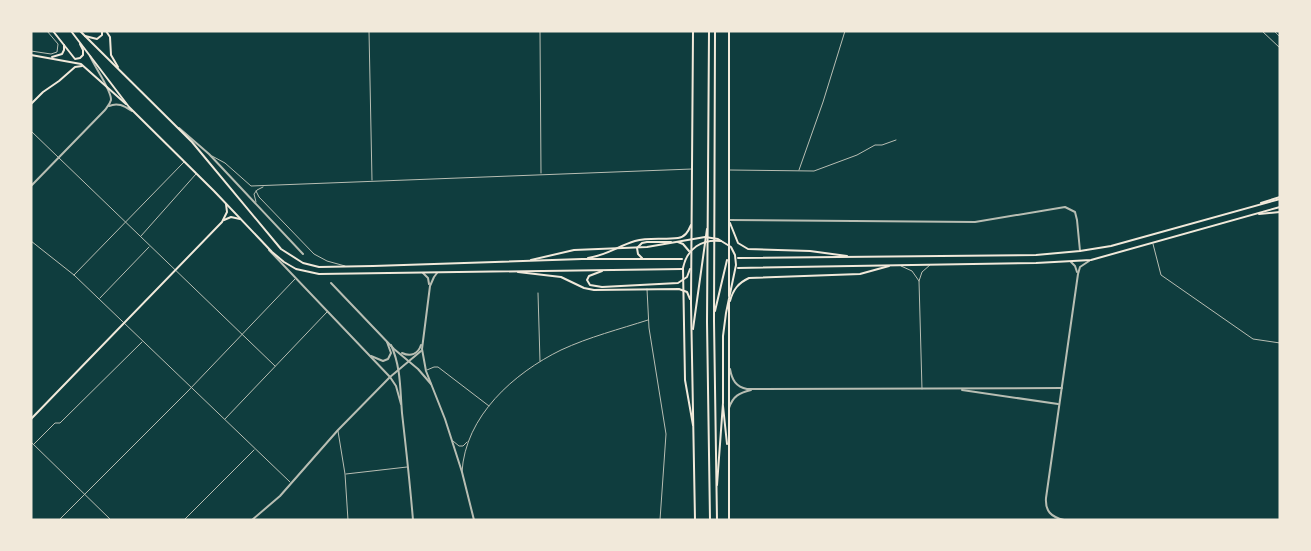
<svg xmlns="http://www.w3.org/2000/svg" width="1311" height="551" font-family="Raleway,sans-serif">
	<rect width="100%" height="100%" fill="#0f3d3e"/>
	<g fill="none" stroke-linecap="round" stroke-linejoin="round">
		<!-- minor -->
		<g stroke="#b8beb3" stroke-width="1">
			<polyline points="369,31 372,180"/>
			<polyline points="540,31 541,173"/>
			<polyline points="1262,31 1280,48"/>
			<polyline points="31,51 51,54 57,52 58,44 47,31"/>
			<polyline points="31,131 275,366"/>
			<polyline points="212,156 225,163 251,186 692,169"/>
			<polyline points="729,170 814,171 857,155 875,145 882,145 896,140"/>
			<polyline points="799,170 823,102 845,31"/>
			<polyline points="256,191 259,197 314,254 327,261 345,266"/>
			<polyline points="256,202 254,194 257,190 263,187"/>
			<polyline points="141,236 196,174"/>
			<polyline points="31,241 74,275 290,482"/>
			<polyline points="1153,244 1161,275 1253,339 1280,343"/>
			<polyline points="901,266 912,271 919,281"/>
			<polyline points="74,275 184,162"/>
			<polyline points="647,289 649,328 666,434 660,520"/>
			<polyline points="538,293 540,361"/>
			<polyline points="100,298 149,247"/>
			<polyline points="427,370 434,367 438,367 489,406"/>
			<polyline points="922,389 919,281 922,272 930,265"/>
			<polyline points="225,419 327,312"/>
			<polyline points="338,431 345,474 348,520"/>
			<polyline points="453,441 459,446 463,446 467,442"/>
			<polyline points="31,442 111,520"/>
			<polyline points="34,444 55,423 60,423 142,342"/>
			<path d="M462,472C465,416 514,373 561,350C589,337 620,329 648,320"/>
			<polyline points="346,474 407,467"/>
			<polyline points="59,520 188,391 295,279"/>
			<polyline points="184,520 254,450"/>
		</g>
		<!-- tertiary -->
		<g stroke="#b8beb3" stroke-width="2">
			<path d="M109,106C118,102 124,106 132,111"/>
			<polyline points="179,128 209,154 303,254"/>
			<path d="M31,186L105,110C107,107 110,104 111,100C112,91 94,66 90,56"/>
			<polyline points="729,220 975,222 1065,207 1075,212 1077,220 1080,251"/>
			<polyline points="269,250 390,377 396,386 401,404"/>
			<polyline points="1071,262 1075,266 1077,272"/>
			<polyline points="423,273 428,278 429,284"/>
			<polyline points="437,273 434,277 430,286 422,349 426,371 445,419 462,472 474,520"/>
			<polyline points="331,283 394,349 418,369 431,384"/>
			<path d="M391,345C401,367 400,389 402,413C406,448 410,484 413,520"/>
			<path d="M402,353C411,357 418,354 421,345"/>
			<polyline points="371,356 383,361 388,359 391,353 387,342"/>
			<path d="M730,369C732,380 736,387 747,389L1062,388"/>
			<polyline points="962,390 1058,404"/>
			<path d="M729,408C733,396 739,393 751,390"/>
			<polyline points="252,520 280,496 338,430 390,377 421,351"/>
			<path d="M1064,520C1051,517 1045,511 1046,498L1078,274L1080,267L1089,261"/>
		</g>
		<!-- secondary -->
		<g stroke="#f1e9da" stroke-width="2">
			<polyline points="693,31 691,303 695,520"/>
			<polyline points="729,31 729,296"/>
			<polyline points="1261,203 1280,197"/>
			<polyline points="1259,214 1280,212"/>
			<polyline points="224,220 231,217 240,219"/>
			<polyline points="730,223 738,243 748,249 810,251 847,256"/>
			<polyline points="678,242 683,244 689,251"/>
			<path d="M588,258C608,255 618,246 635,241C649,237 663,240 678,238C685,237 688,232 691,225"/>
			<polyline points="642,258 638,254 637,248 642,243 647,242 671,242"/>
			<polyline points="602,271 589,276 587,280 590,285 602,287 678,283 687,277 690,269"/>
			<polyline points="518,272 561,277 584,288 594,290 679,289 687,292 690,299"/>
			<polyline points="729,301 729,520"/>
			<path d="M730,301C733,290 738,283 749,278L860,274L889,266"/>
			<polyline points="715,311 727,260"/>
			<polyline points="693,329 707,229"/>
			<polyline points="723,406 727,444"/>
			<polyline points="31,419 222,222 227,212 226,204"/>
			<path d="M693,425L685,380L683,268C687,248 702,239 721,241"/>
		</g>
		<!-- primary -->
		<g stroke="#f1e9da" stroke-width="2">
			<polyline points="53,31 75,59 80,58 83,55 83,50 80,44"/>
			<polyline points="71,31 129,107 214,191 272,252 284,262 296,269 319,274 682,269"/>
			<polyline points="80,31 192,142 281,249 303,263 319,267 373,266 582,259 682,259"/>
			<polyline points="106,31 110,37 111,55 118,67"/>
			<polyline points="709,31 707,322 710,520"/>
			<polyline points="715,31 714,321 717,520"/>
			<polyline points="85,36 97,39 102,35 102,31"/>
			<polyline points="31,55 81,64 126,104"/>
			<polyline points="52,57 62,54 64,50 64,45"/>
			<polyline points="31,104 43,92 59,81 75,67 82,66"/>
			<polyline points="738,258 1036,255 1080,251 1111,246 1280,199"/>
			<polyline points="531,260 574,250 647,247 705,237 718,239 731,247 735,255 736,265 726,313 723,336 723,403 717,485"/>
			<polyline points="738,268 1036,263 1091,260 1280,207"/>
		</g>
		<!-- rail -->
		<polyline stroke="#97a49c" stroke-width="1" points="1274,31 1280,37"/>
	</g>
	<!-- border -->
	<rect width="1311" height="551" fill="none" stroke="#f1e9da" stroke-width="65"/>
</svg>
